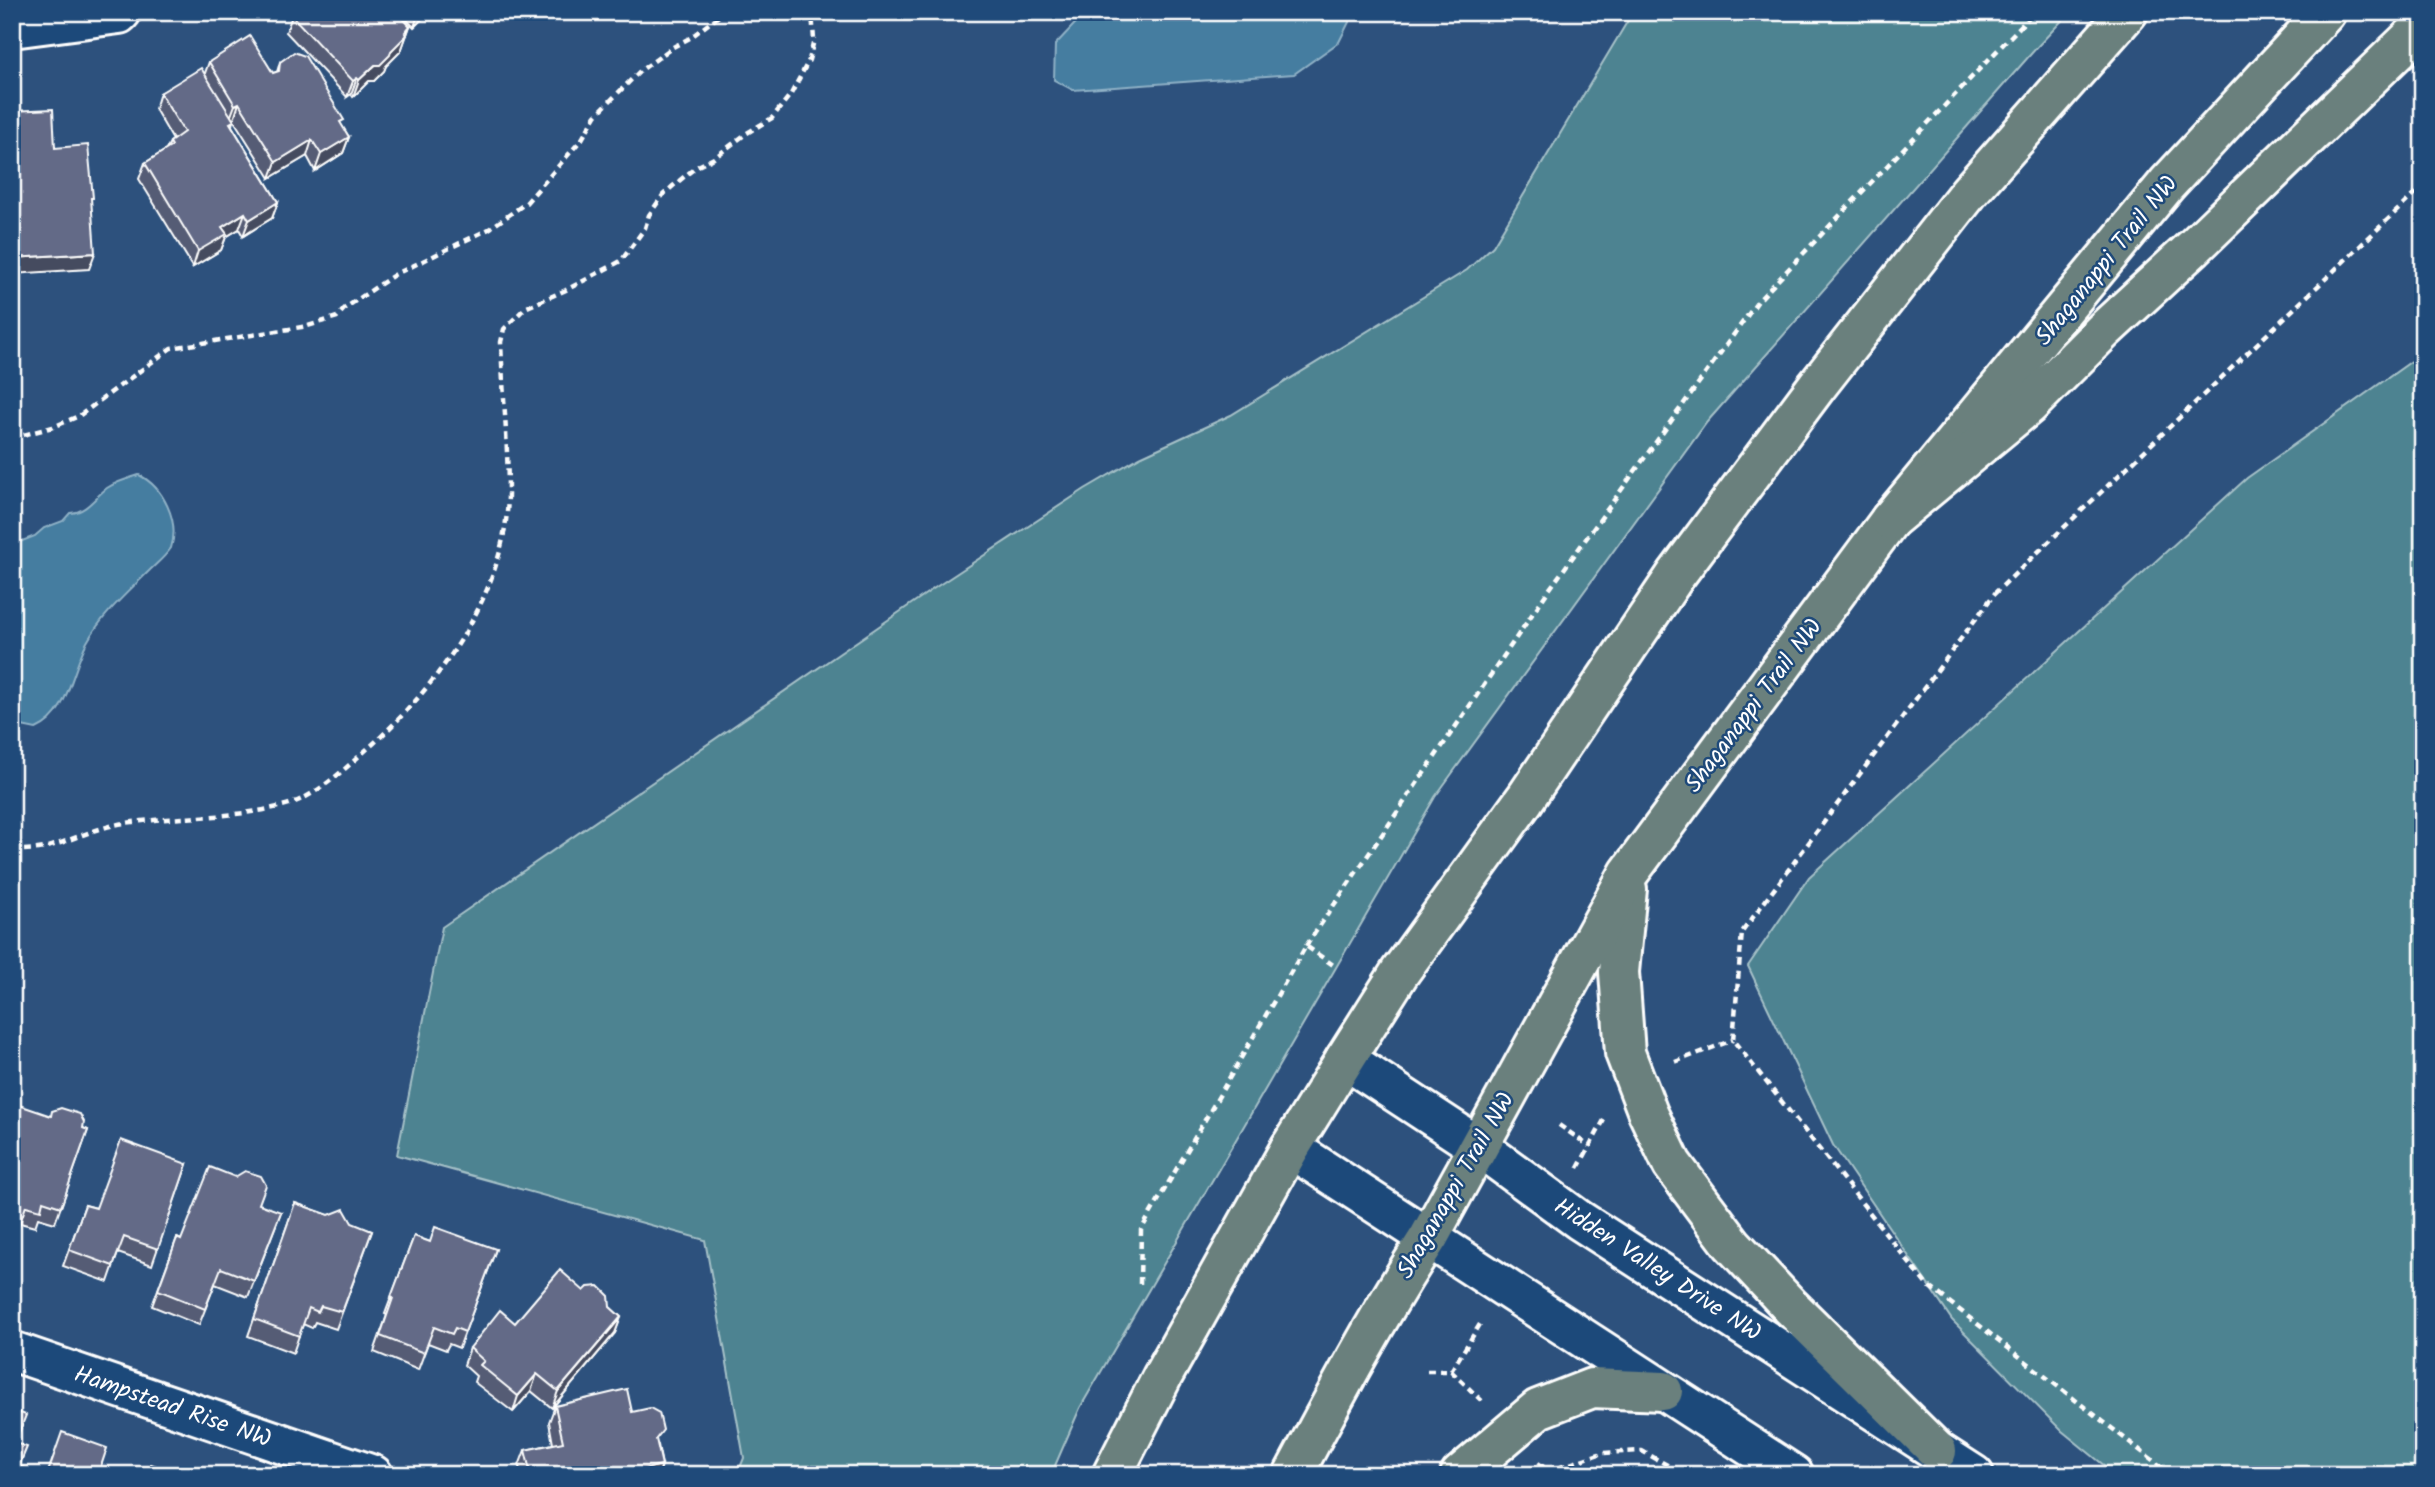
<svg xmlns="http://www.w3.org/2000/svg" width="2435" height="1487" font-family="Kalam,sans-serif">
	<rect width="100%" height="100%" fill="#2d517d"/>
	<filter id="ink" filterUnits="userSpaceOnUse"><feTurbulence type="fractalNoise" baseFrequency=".0143" numOctaves="2"/><feDisplacementMap in="SourceGraphic" scale="14" xChannelSelector="R" yChannelSelector="G"/><feConvolveMatrix kernelMatrix="1 2 1 2 8 2 1 2 1" color-interpolation-filters="sRGB"/></filter>
	<g filter="url(#ink)">
		<!-- green -->
		<g fill="#4e8391" stroke="#a6c1c8" stroke-width="2">
			<polygon points="1633,12 2070,12 2038,46 1707,422 1435,797 1080,1408 1051,1475 737,1475 744,1458 705,1240 397,1155 442,927 933,589 1085,489 1140,457 1231,415 1467,270 1493,246"/>
			<polygon points="2423,353 2423,1475 2116,1475 2062,1431 1952,1320 1833,1145 1748,966 1809,877 2247,478"/>
		</g>
		<!-- water -->
		<g fill="#457da0" stroke="#8fb1c6" stroke-width="2">
			<polygon points="1086,12 1354,12 1339,42 1294,74 1073,90 1054,80 1055,45"/>
			<path d="M139,475C163,487 180,521 171,548C165,557 156,564 148,572C126,594 103,614 87,642C72,669 69,715 36,729L12,724V545L35,536L44,528L63,521L70,513C86,513 96,496 107,488C116,482 129,478 139,475Z"/>
		</g>
		<g fill="none" stroke-linecap="round" stroke-linejoin="round">
			<!-- street casing -->
			<g stroke="#fff" stroke-width="44">
				<g id="street">
					<polyline points="12,28 119,14 121,12"/>
					<polyline points="12,1351 373,1475"/>
				</g>
			</g>
			<!-- secondary casing -->
			<g stroke="#fff" stroke-width="44">
				<g id="secondary">
					<polyline points="1345,1059 1479,1147 1579,1220 1974,1475"/>
					<polyline points="1290,1148 1794,1475"/>
				</g>
			</g>
			<!-- primary casing -->
			<g stroke="#fff" stroke-width="44">
				<g id="primary">
					<polyline points="1627,889 1619,972 1625,1053 1648,1113 1672,1164 1732,1244 1791,1307 1937,1451"/>
					<polyline points="1112,1475 1162,1377 1290,1148 1345,1059 1400,972 1525,799 1676,575 1817,386 1969,192 2128,12"/>
					<path d="M1293,1475C1336,1394 1379,1314 1429,1237L1629,873L1890,520L2167,184L2326,12"/>
					<polyline points="1460,1475 1538,1409 1592,1388 1663,1391"/>
				</g>
			</g>
			<!-- highway casing -->
			<g stroke="#fff" stroke-width="44">
				<polyline id="highway" points="1890,520 2029,405 2104,330 2194,247 2423,26"/>
			</g>
			<!-- path -->
			<g stroke="#fff" stroke-width="4.5" stroke-dasharray="7 5" stroke-linecap="butt">
				<polyline points="12,438 53,427 79,416 171,348 308,326 337,317 345,308 394,275 489,229 526,203 582,139 596,115 640,71 673,47 690,38 724,12"/>
				<path d="M12,850C23,850 33,850 44,848C71,841 97,827 125,823C177,816 231,819 282,806C317,798 346,767 373,744C441,682 506,592 508,495C508,445 503,393 501,342L504,329L525,308L566,290L621,261L645,228L649,215L663,195L673,186L696,167L714,158L747,133L772,118L791,94L809,60L814,40L812,12"/>
				<polyline points="1306,946 1546,594 1758,301 2034,12"/>
				<polyline points="1675,1062 1733,1040"/>
				<polyline points="1559,1125 1589,1146"/>
				<polyline points="1578,1168 1604,1120"/>
				<polyline points="1140,1284 1141,1230 1306,946 1336,967"/>
				<polyline points="1427,1371 1451,1371 1482,1321"/>
				<polyline points="1451,1371 1483,1402"/>
				<polyline points="1538,1463 1549,1471 1602,1453 1642,1451 1685,1475"/>
				<polyline points="2172,1475 1926,1284 1733,1040 1742,932 1995,593 2423,186"/>
			</g>
			<!-- street -->
			<use href="#street" stroke="#1f4a7a" stroke-width="38"/>
			<!-- secondary -->
			<use href="#secondary" stroke="#1f4a7a" stroke-width="38"/>
			<!-- primary -->
			<use href="#primary" stroke="#6a807d" stroke-width="38"/>
			<!-- highway -->
			<use href="#highway" stroke="#6a807d" stroke-width="38"/>
		</g>
		<!-- wall -->
		<g fill="#555c74" stroke="#fff" stroke-width="2">
			<polygon points="399,12 429,12 414,27"/>
			<polygon points="292,16 410,26 401,51 386,66 384,71 374,81 369,81 353,97 351,94 347,97 286,32"/>
			<polygon points="209,62 273,73 277,72 280,62 342,126 349,137 343,153 315,171 307,156 270,178 233,119 232,126 278,202 272,218 243,236 239,229 226,237 221,250 193,267 139,179 145,163 166,150 170,142 173,140 155,109 160,93 205,73"/>
			<polygon points="12,1125 83,1128 88,1130 55,1223 38,1218 35,1227 20,1223 12,1245"/>
			<polygon points="187,1164 152,1265 118,1253 108,1282 63,1266 85,1205 96,1208"/>
			<polygon points="295,1203 372,1231 336,1329 315,1322 312,1328 303,1324 293,1353 248,1336"/>
			<polygon points="281,1212 248,1297 215,1284 199,1325 152,1306 177,1238 181,1240"/>
			<polygon points="414,1236 430,1242 496,1249 459,1348 449,1344 446,1350 428,1343 418,1370 374,1352 387,1315 385,1314"/>
			<polygon points="584,1291 610,1307 621,1317 615,1333 552,1408 531,1391 513,1412 474,1382 476,1376 464,1365 470,1348 515,1323"/>
			<polygon points="555,1406 632,1412 658,1445 662,1465 658,1475 521,1475 519,1466 525,1450 553,1444 549,1422"/>
		</g>
		<!-- shaded-wall -->
		<g fill="#454b5e" stroke="#fff" stroke-width="2">
			<polygon points="419,12 429,12 414,27"/>
			<polygon points="410,26 401,51 386,66 384,71 374,81 369,81 353,97 359,80 391,51"/>
			<polygon points="357,78 351,94 347,97 353,81"/>
			<polygon points="239,103 234,119 229,121 235,105"/>
			<polygon points="349,137 343,153 315,171 321,154"/>
			<polygon points="312,140 307,156 270,178 276,162"/>
			<polygon points="278,202 272,218 243,236 249,220"/>
			<polygon points="245,213 239,229 226,237 221,250 193,267 198,251 222,227"/>
			<polygon points="95,253 89,269 12,274 12,258"/>
			<polygon points="621,1317 615,1333 552,1408 558,1391"/>
			<polygon points="537,1374 531,1391 513,1412 518,1396"/>
			<polygon points="662,1465 658,1475 618,1475"/>
		</g>
		<!-- building -->
		<g fill="#636b87" stroke="#fff" stroke-width="2">
			<polygon points="295,12 397,12 410,26 405,32 407,35 391,51 390,55 380,65 375,65 359,80 357,78 353,81 292,16"/>
			<polygon points="250,36 273,73 279,71 280,62 294,52 305,56 344,120 340,122 349,137 321,154 312,140 276,162 239,103 235,105 209,62"/>
			<polygon points="201,68 234,121 230,123 278,202 249,220 245,213 222,227 227,234 198,251 145,163 172,146 170,142 184,132 160,93"/>
			<polygon points="53,109 55,148 88,145 93,198 91,198 95,253 12,258 12,111"/>
			<polygon points="19,1105 51,1116 52,1111 61,1108 80,1114 84,1122 83,1128 88,1130 61,1207 43,1201 41,1210 26,1206 15,1237 12,1236 12,1125"/>
			<polygon points="121,1140 187,1164 158,1249 124,1237 113,1266 69,1250 85,1205 96,1208"/>
			<polygon points="210,1167 235,1177 245,1171 261,1176 266,1185 259,1204 281,1212 254,1281 221,1268 205,1309 158,1290 177,1238 181,1240"/>
			<polygon points="295,1203 329,1215 344,1209 352,1223 372,1231 342,1312 321,1306 318,1312 309,1308 299,1336 254,1319"/>
			<polygon points="435,1227 496,1249 465,1332 455,1328 452,1334 434,1327 424,1353 380,1336 393,1298 391,1297 414,1236 430,1242"/>
			<polygon points="560,1270 584,1291 588,1287 599,1286 609,1296 610,1307 621,1317 558,1391 537,1374 518,1396 480,1365 484,1361 470,1348 500,1310 515,1323"/>
			<polygon points="627,1389 632,1412 650,1408 659,1413 663,1430 656,1439 662,1465 618,1475 531,1475 525,1450 563,1442 555,1406"/>
			<polygon points="12,1410 26,1415 15,1443 27,1447 19,1466 39,1473 39,1475 12,1475"/>
			<polygon points="62,1432 107,1448 98,1475 47,1475"/>
			<polygon points="151,1464 181,1475 147,1475"/>
		</g>
	</g>
	<g text-anchor="middle" stroke-width="5" stroke-linejoin="round" paint-order="stroke">
		<!-- street labels -->
		<g font-size="24" fill="#fff" stroke="#1f4a7a">
			<text transform="translate(2106 260) rotate(-51)" y="8">Shaganappi Trail NW</text>
			<text transform="translate(1753 705) rotate(-53)" y="8">Shaganappi Trail NW</text>
			<text transform="translate(1455 1185) rotate(-60)" y="8">Shaganappi Trail NW</text>
			<text transform="translate(1658 1269) rotate(33)" y="8">Hidden Valley Drive NW</text>
			<text transform="translate(173 1406) rotate(19)" y="8">Hampstead Rise NW</text>
		</g>
	</g>
	<!-- margin -->
	<rect width="2435" height="1487" fill="none" stroke="#1f4a7a" stroke-width="42"/>
	<rect x="21" y="21" width="2393" height="1445" fill="none" stroke="#fff" stroke-width="2.5" filter="url(#ink)"/>
</svg>
